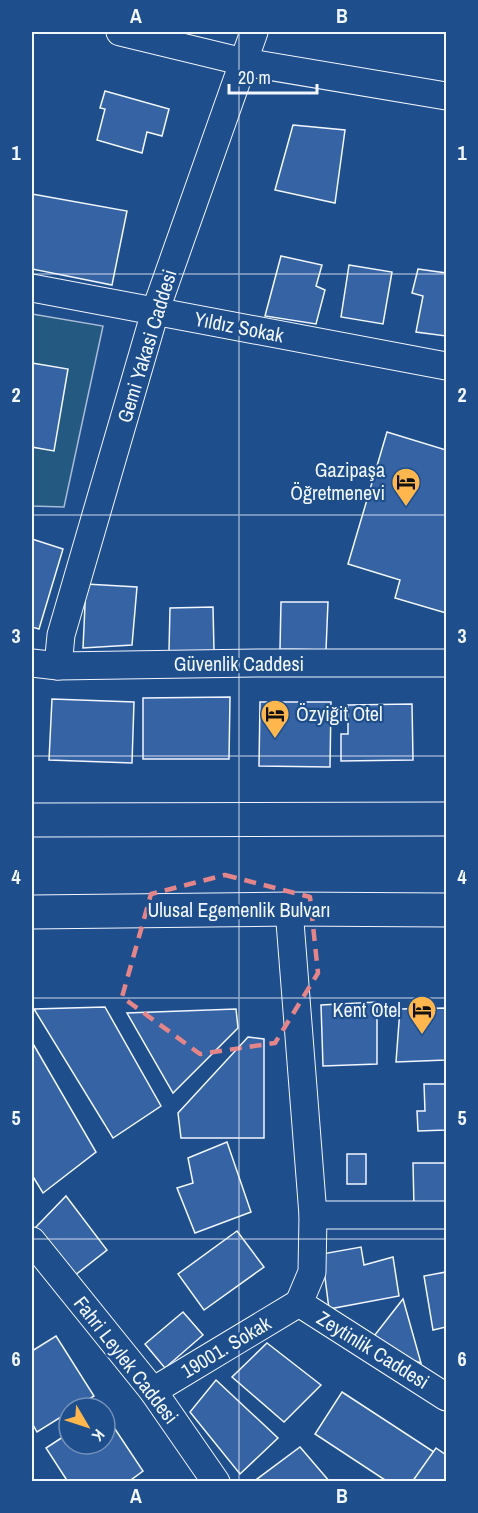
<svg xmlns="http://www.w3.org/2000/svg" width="478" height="1513" font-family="'Archivo Narrow',sans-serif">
	<rect width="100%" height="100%" fill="#1f4e8c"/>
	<!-- green -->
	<polygon fill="#245a82" stroke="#a8bbd7" stroke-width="1.5" points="32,314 103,326 64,507 32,506"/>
	<!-- building -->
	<g fill="#3563a3" stroke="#f2f6ff" stroke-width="1.5">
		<polygon points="105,91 169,109 162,136 147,132 142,153 97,140 105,109 100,108"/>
		<polygon points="293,125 345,130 335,203 275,190"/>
		<polygon points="32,194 127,211 112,285 32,269"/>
		<polygon points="281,256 322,265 316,286 325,290 316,324 265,316"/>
		<polygon points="349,265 392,272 383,324 341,317"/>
		<polygon points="418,269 446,273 446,336 416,332 423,296 412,293"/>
		<polygon points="32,363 68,369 54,451 32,447"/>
		<polygon points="387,432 446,450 446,613 395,598 400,580 348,564"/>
		<polygon points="32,539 63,549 39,629 32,627"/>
		<polygon points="86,584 137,587 132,645 83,648"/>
		<polygon points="281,602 328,602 326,650 280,649"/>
		<polygon points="213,607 214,651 169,651 170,608"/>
		<polygon points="230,697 229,759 143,759 143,698"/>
		<polygon points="52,699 134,702 132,763 49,760"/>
		<polygon points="260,702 331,702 330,767 259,766"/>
		<polygon points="412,704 413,760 341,761 341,734 348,734 348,705"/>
		<polygon points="377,1002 377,1064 323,1066 321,1005"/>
		<polygon points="105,1007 161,1106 113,1138 34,1009"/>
		<polygon points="446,1008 446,1060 396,1062 400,1009"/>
		<polygon points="236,1009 238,1028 173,1093 127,1013"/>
		<polygon points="248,1037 264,1039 264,1138 181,1138 178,1113"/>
		<polygon points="32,1042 96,1152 43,1193 32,1175"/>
		<polygon points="424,1084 446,1084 446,1130 418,1131 417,1111 425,1111"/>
		<polygon points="227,1142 251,1212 195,1233 177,1188 193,1183 188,1158"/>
		<rect x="347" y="1154" width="19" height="30"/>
		<polygon points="413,1163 446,1163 446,1207 414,1208"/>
		<polygon points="66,1196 107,1250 74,1276 35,1228"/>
		<polygon points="237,1231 264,1267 204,1310 178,1274"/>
		<polygon points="361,1247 364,1265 393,1257 399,1296 329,1309 322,1254"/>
		<polygon points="446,1272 446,1327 433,1330 424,1276"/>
		<polygon points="403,1299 421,1363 367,1345"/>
		<polygon points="183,1312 203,1335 165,1368 145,1344"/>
		<polygon points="56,1336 94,1396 75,1408 69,1408 69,1412 37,1432 32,1423 32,1351"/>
		<polygon points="267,1343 321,1385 284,1422 232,1377"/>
		<polygon points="216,1380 278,1438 240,1474 190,1412"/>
		<polygon points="342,1392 434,1452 415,1482 388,1482 315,1434"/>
		<polygon points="105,1414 143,1471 128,1482 68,1482 46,1448 69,1433 69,1444 105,1444"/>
		<polygon points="300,1447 330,1482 253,1482"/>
		<polygon points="436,1448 446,1455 446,1482 412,1482"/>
	</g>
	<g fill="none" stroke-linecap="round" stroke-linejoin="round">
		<!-- minor casing -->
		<g stroke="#f2f6ff" stroke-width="29">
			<g id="minor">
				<polyline points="120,32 244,62 446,96"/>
				<polyline points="32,288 446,366"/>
				<polyline points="32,663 58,666 262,663 446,663"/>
				<polyline points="58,666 61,635 155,312 254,32"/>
				<polyline points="289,909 313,1215 312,1272 299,1303"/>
				<polyline points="313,1215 446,1215"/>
				<polyline points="32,1241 153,1391 216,1482"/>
				<polyline points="299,1303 446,1397"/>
				<polyline points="153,1391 299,1303"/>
			</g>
		</g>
		<!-- trunk casing -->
		<g stroke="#f2f6ff" stroke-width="35">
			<g id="trunk">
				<polyline points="32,820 446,819"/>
				<polyline points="32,912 289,909 446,910"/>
			</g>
		</g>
		<!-- minor -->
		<use href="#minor" stroke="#1f4e8c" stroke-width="27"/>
		<!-- trunk -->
		<use href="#trunk" stroke="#1f4e8c" stroke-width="33"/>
	</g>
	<!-- marked area -->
	<path fill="none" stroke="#e38589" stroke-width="4.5" stroke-dasharray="12 8" stroke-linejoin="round" d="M225,875L310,897L318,973L275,1043L200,1054L122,997L151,894Z"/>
	<!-- grid -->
	<path fill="none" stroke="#f2f6ff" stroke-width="1.5" stroke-opacity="0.55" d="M239,32V1482M32,274H446M32,515H446M32,756H446M32,998H446M32,1239H446"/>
	<!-- icons -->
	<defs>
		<g id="hotel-pin" transform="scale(1.5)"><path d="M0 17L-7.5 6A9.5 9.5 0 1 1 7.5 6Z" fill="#ffb74d" stroke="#1f4e8c"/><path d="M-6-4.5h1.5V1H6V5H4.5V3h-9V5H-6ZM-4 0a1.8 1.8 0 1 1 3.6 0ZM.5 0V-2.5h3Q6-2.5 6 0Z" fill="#111"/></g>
	</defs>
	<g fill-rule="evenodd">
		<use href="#hotel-pin" x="406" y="482"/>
		<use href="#hotel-pin" x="275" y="714"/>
		<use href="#hotel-pin" x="422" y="1010"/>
	</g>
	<g text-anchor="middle" stroke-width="4.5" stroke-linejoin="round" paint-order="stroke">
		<!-- street labels -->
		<g font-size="20" fill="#f2f6ff" stroke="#1f4e8c">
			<text transform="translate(239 327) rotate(11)" y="7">Yıldız Sokak</text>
			<text transform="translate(147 346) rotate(-73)" y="7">Gemi Yakasi Caddesi</text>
			<text x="239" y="671">Güvenlik Caddesi</text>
			<text x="239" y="917">Ulusal Egemenlik Bulvarı</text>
			<text transform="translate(226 1347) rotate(-31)" y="7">19001. Sokak</text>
			<text transform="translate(373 1350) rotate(32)" y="7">Zeytinlik Caddesi</text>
			<text transform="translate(126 1360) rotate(52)" y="7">Fahri Leylek Caddesi</text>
		</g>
		<!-- poi labels -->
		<g font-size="20" fill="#f2f6ff" stroke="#1f4e8c" text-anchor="end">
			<text x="385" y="477">Gazipaşa<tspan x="385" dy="23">Öğretmenevi</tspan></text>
			<text x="296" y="721" text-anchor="start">Özyiğit Otel</text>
			<text x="401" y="1017">Kent Otel</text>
		</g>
	</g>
	<!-- border -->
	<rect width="478" height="1513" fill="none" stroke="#1f4e8c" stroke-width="66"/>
	<!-- north arrow -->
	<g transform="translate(87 1426) rotate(129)"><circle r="28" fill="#1f4e8c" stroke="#7391ba" stroke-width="1.5"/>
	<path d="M0-4.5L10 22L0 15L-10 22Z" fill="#ffb74d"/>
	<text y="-9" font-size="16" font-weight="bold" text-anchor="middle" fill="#f2f6ff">K</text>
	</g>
	<!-- scale -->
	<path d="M229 84v9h88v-9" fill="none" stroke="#f2f6ff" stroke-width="3"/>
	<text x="238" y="84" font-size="18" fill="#f2f6ff" stroke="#1f4e8c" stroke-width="4.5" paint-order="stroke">20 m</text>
	<rect x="33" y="33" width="412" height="1447" fill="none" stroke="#f2f6ff" stroke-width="2"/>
	<g font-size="20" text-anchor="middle" font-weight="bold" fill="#f2f6ff">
		<text x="136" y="23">A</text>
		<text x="342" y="23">B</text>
		<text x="16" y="160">1</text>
		<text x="462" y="160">1</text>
		<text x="16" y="402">2</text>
		<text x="462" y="402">2</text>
		<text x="16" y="643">3</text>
		<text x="462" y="643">3</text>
		<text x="16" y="884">4</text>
		<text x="462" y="884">4</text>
		<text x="16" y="1125">5</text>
		<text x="462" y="1125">5</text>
		<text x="16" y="1366">6</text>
		<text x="462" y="1366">6</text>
		<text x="136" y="1503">A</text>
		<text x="342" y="1503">B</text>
	</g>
</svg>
